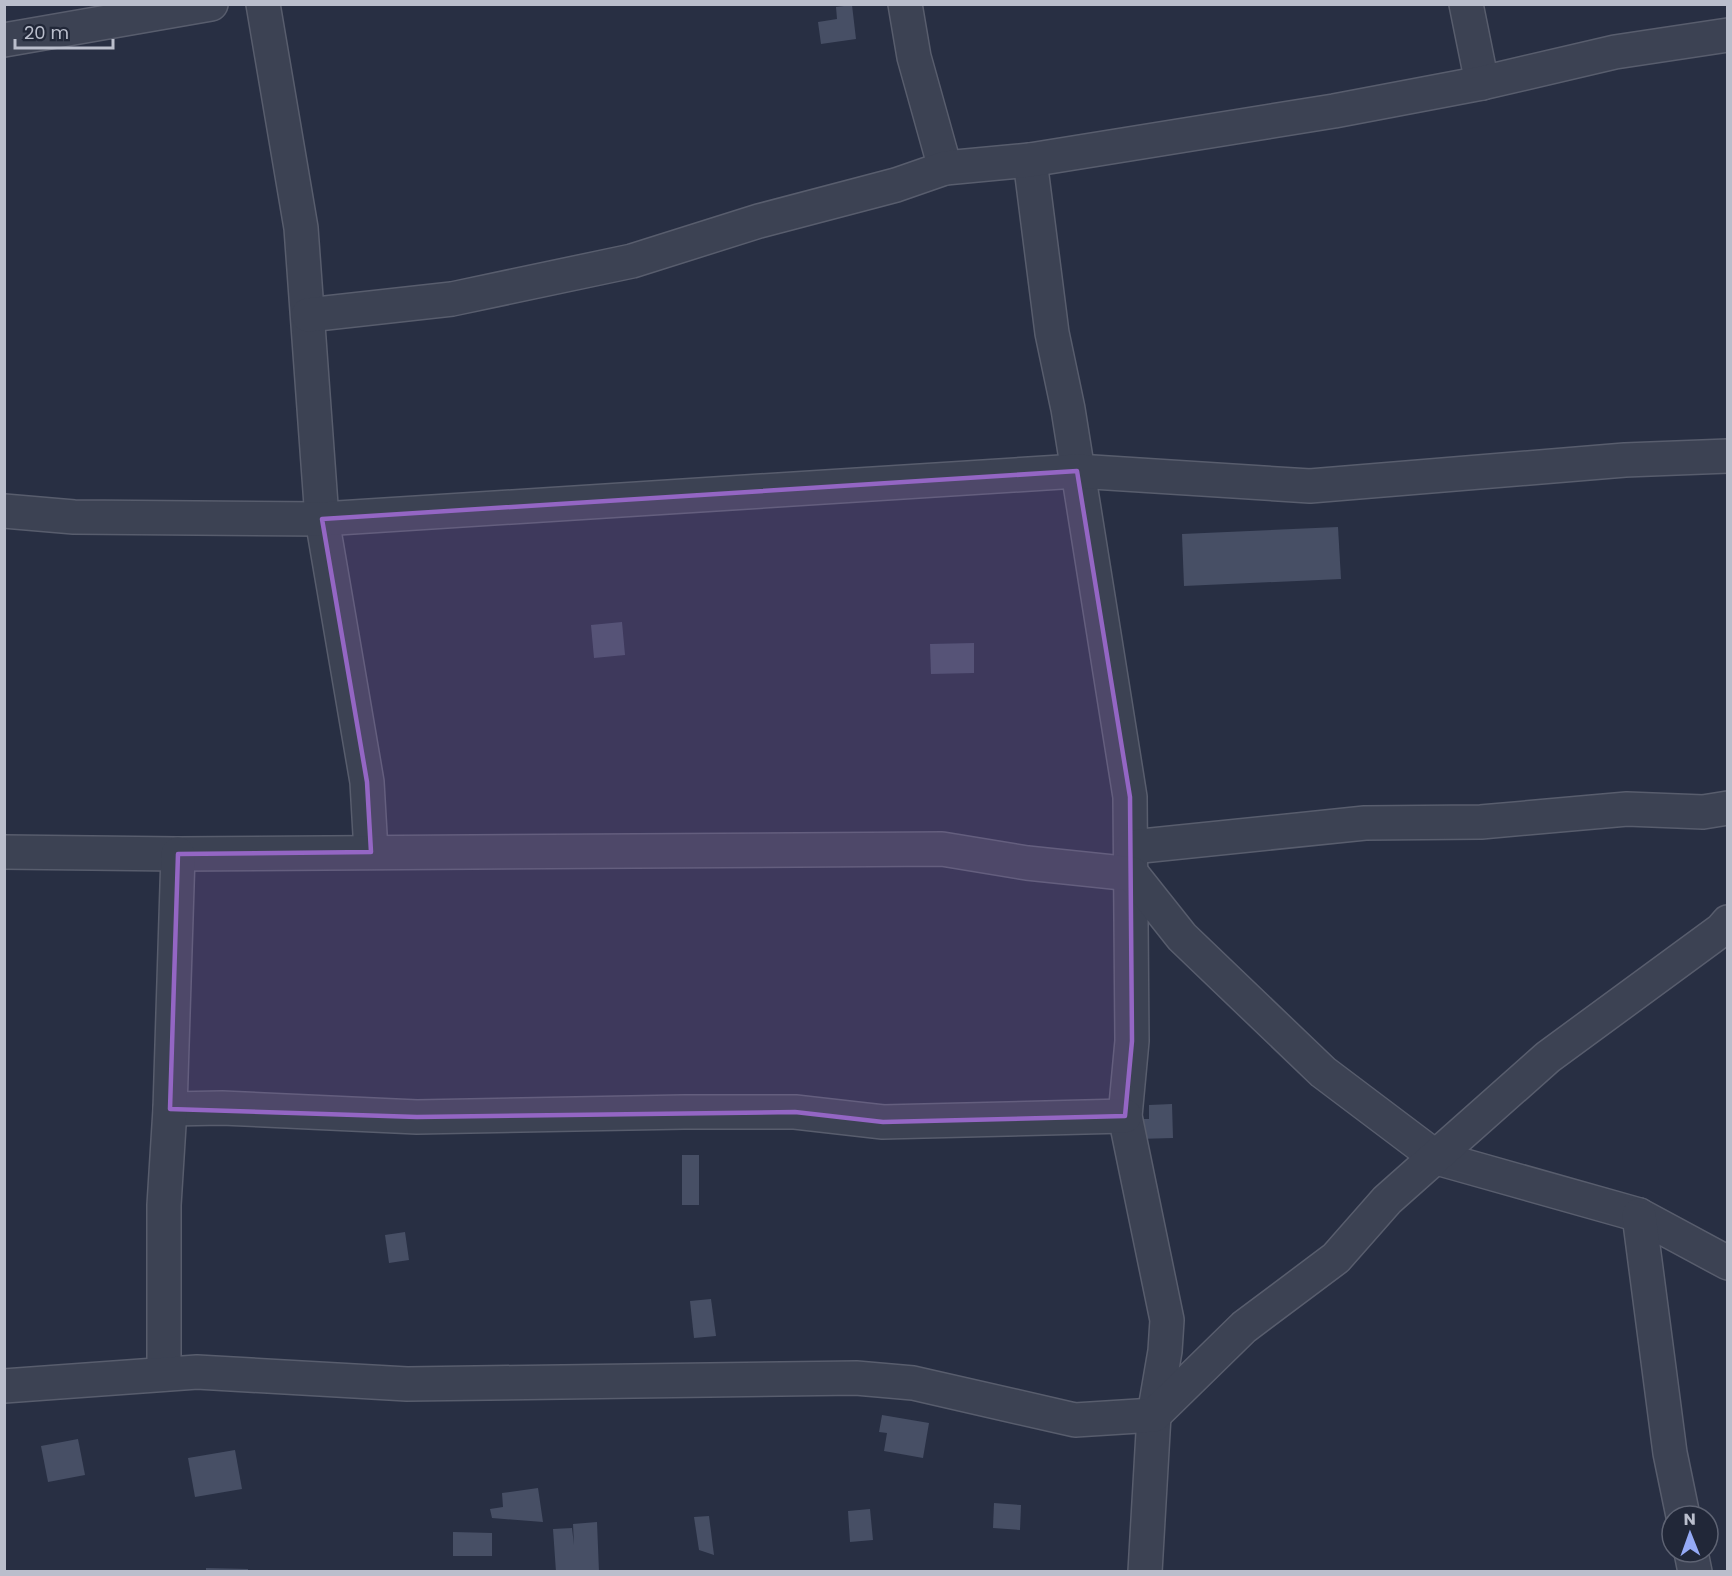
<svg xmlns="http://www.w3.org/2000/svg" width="1732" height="1576" font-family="Poppins,sans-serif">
	<rect width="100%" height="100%" fill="#282f43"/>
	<!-- building -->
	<g fill="#474f65">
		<polygon points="852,5 856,39 821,44 818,22 837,19 836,7"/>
		<polygon points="1338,527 1341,579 1184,586 1182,534"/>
		<polygon points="622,622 625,655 594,658 591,625"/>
		<polygon points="974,643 974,673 931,674 930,644"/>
		<polygon points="1172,1104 1173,1138 1138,1139 1137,1119 1149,1119 1149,1105"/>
		<rect x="682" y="1155" width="17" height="50"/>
		<polygon points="405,1232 409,1260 389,1263 385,1235"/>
		<polygon points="711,1299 716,1336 694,1338 690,1301"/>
		<polygon points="882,1415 929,1423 923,1458 884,1451 887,1433 879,1432"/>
		<polygon points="78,1439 85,1475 48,1482 41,1446"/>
		<polygon points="235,1450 242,1489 195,1497 188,1458"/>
		<polygon points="538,1488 543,1522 492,1518 490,1509 503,1507 502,1493"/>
		<polygon points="994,1503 1021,1505 1020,1530 993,1528"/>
		<polygon points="870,1509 873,1540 850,1542 848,1511"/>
		<polygon points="709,1516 714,1555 699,1550 694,1517"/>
		<polygon points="597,1522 599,1572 556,1572 553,1529 572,1528 574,1545 573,1524"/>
		<polygon points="453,1532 492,1533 492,1556 453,1556"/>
		<polygon points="206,1568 248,1569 248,1572 206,1572"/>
	</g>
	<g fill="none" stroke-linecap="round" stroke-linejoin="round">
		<!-- minor casing -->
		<g stroke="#585d6d" stroke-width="36">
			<g id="minor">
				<polyline points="263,4 301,228 322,519 367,782 371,852"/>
				<polyline points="905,4 914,57 945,168"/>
				<polyline points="1466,4 1482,83"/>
				<polyline points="4,40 211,4"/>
				<polyline points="1030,160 1052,333 1068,409 1130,797 1132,1041 1125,1116 1167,1320 1165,1351 1154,1415 1145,1572"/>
				<polyline points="308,315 452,299 632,261 759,221 896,185 945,168 1030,160 1334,111 1482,83 1615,52 1728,35"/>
				<polyline points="4,511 74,517 322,519 1077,471 1310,486 1625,460 1728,456"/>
				<polyline points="1132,847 1365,823 1481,822 1627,809 1703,812 1728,808"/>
				<polyline points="4,852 178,854 942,849 1027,863 1132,874 1182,937 1323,1072 1437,1158 1639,1215 1728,1263"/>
				<polyline points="170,1109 222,1108 417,1117 684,1112 795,1112 883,1122 1125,1116"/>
				<polyline points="1639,1215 1670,1453 1683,1516"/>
				<polyline points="164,1374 164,1205 170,1109 178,854"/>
				<polyline points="4,1386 197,1372 407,1384 856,1378 913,1383 1075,1420 1154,1415 1244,1327 1336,1258 1387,1200 1548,1057 1721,930 1728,922"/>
				<polyline points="1691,1552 1695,1572"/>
			</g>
		</g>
		<!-- minor -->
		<use href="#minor" stroke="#3c4253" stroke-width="33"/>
	</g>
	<!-- marked area -->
	<path fill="#9466c4" fill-opacity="0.2" stroke="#9466c4" stroke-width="4.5" stroke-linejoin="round" d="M1077,471L1130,797L1132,1041L1125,1116L883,1122L795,1112L417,1117L170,1109L178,854L371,852L367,782L322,519Z"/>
	<!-- border -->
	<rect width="1732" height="1576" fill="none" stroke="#babecc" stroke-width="12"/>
	<!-- north arrow -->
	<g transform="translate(1690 1534) rotate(359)"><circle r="28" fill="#212738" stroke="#5e6373" stroke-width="1.5"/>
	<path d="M0-4.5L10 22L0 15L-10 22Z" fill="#95aaf6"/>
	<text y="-9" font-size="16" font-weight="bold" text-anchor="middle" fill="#babecc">N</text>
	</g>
	<!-- scale -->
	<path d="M15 39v9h98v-9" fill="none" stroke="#babecc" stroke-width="3"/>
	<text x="24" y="39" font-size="18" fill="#babecc" stroke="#212738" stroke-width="4.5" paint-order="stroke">20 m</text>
</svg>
